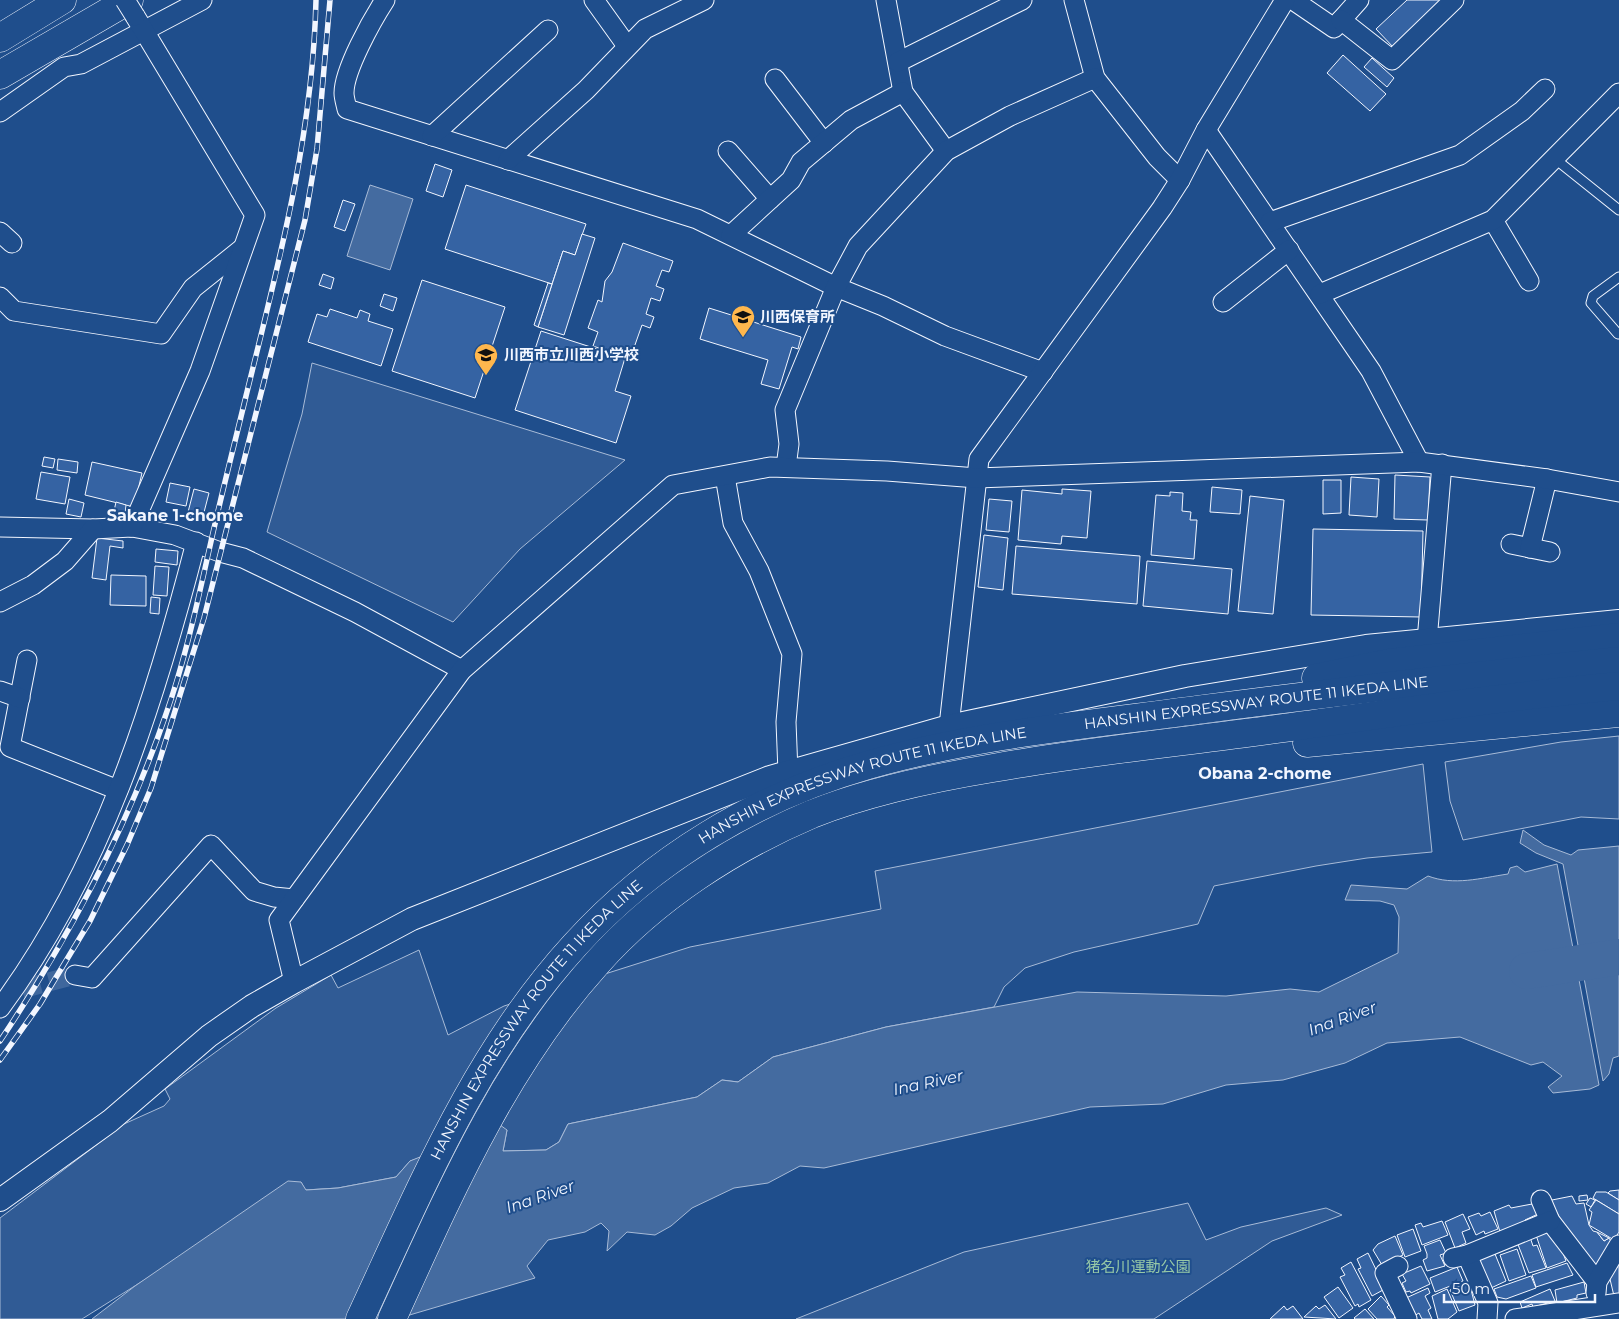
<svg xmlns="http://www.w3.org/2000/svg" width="1619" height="1319" font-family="Montserrat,'Noto Sans JP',sans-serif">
	<rect width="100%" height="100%" fill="#1f4e8c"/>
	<!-- built -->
	<g fill="#305b95" stroke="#a8bbd7">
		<polygon points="312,363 625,460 520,549 453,622 267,532 302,414"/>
		<polygon points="1619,736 1619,819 1581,817 1463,840 1450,801 1445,762 1561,742"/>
		<polygon points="1423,764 1432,852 1367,858 1316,866 1214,886 1198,924 1074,952 1025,968 1004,987 994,1007 886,1027 773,1057 738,1082 722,1080 697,1097 568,1124 559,1142 546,1150 503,1151 507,1130 410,1161 396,1177 338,1188 305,1190 301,1182 82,1319 0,1319 0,1218 124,1124 164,1106 170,1099 165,1089 276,1008 331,975 338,988 419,950 448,1035 504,1006 690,947 881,909 875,871"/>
		<polygon points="1188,1203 1206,1240 1241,1227 1326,1208 1342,1215 1272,1241 1154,1319 796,1319 964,1252"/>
	</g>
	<!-- water -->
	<g fill="#446ba0" stroke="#a8bbd7">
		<polygon points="370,185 413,199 390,270 347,256"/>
		<polygon points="1523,830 1544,845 1571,855 1578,850 1619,846 1619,1056 1613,1058 1609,1074 1603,1081 1563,864 1536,853 1520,843"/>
		<path d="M1557,864L1599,1085L1590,1089L1553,1093L1548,1087L1562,1076L1543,1062L1531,1065L1460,1037L1387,1043L1345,1063L1283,1080L1226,1085L1163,1104L1090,1107L824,1168L800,1166L768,1183L734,1188L692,1208L671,1226L655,1235L627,1232L607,1251L609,1231L601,1223L585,1232L548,1240L527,1266L535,1278L396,1319H92L135,1286L288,1181L301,1182L306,1190L338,1188L396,1177L410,1161L500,1125L507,1130L503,1151L546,1150L559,1142L568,1124L697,1097L722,1080L738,1082L773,1057L886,1027L1077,992L1226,996L1290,989L1319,992L1398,953L1399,917L1394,905L1380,901L1345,900L1351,885L1407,889L1428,876C1454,886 1481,878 1508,874L1510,868L1517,866L1525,872Z"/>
	</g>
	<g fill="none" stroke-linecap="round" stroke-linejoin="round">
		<!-- river -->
		<polyline stroke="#446ba0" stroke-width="36" points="1527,971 1619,957"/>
	</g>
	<!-- building -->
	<g fill="#3563a3" stroke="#f2f6ff">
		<polygon points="1407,0 1444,0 1394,48 1376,29"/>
		<polygon points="1343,55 1386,94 1370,111 1327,73"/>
		<polygon points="1372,58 1394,78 1387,87 1364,67"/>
		<polygon points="435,164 452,170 443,197 426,191"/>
		<polygon points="466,185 586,224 575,255 563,251 552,284 445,249"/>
		<polygon points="343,200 355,204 345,231 334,227"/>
		<polygon points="582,234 595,238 564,335 538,327 563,251 575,255"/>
		<polygon points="623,243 673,261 669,272 662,270 656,286 664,289 660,301 651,298 646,314 654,317 650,328 642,325 630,359 593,346 598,332 588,328 598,300 602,302 605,281 612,272"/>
		<polygon points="323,274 334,278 331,289 319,285"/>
		<polygon points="422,280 505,307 475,398 392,371"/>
		<polygon points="548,283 552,284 538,327 534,325"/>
		<polygon points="384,294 397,298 393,311 380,306"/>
		<polygon points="709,308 801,337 798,349 792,347 779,389 761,384 768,360 700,339"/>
		<polygon points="330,309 357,318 360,310 370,314 368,321 393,329 381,366 308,342 317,314 327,317"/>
		<polygon points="541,331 625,358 615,391 631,396 616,443 515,410"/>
		<polygon points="44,457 55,459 53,468 42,466"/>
		<polygon points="58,459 78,462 77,473 57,470"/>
		<polygon points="92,462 142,473 134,507 85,495"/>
		<polygon points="41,472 70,477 65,504 36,499"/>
		<polygon points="1395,475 1430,477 1428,520 1394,519"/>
		<polygon points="1351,477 1379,479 1377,517 1349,515"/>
		<polygon points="1323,480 1341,480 1341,513 1323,514"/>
		<polygon points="170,483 190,487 186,506 166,502"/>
		<polygon points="1212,487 1242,490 1240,514 1210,512"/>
		<polygon points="194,489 209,493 202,520 187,516"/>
		<polygon points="1062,489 1091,491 1087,538 1062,536 1061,544 1018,540 1022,490 1062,494"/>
		<polygon points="1170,492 1183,493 1182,511 1191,512 1190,520 1197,520 1194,559 1151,555 1156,495 1170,496"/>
		<polygon points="1250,496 1284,500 1273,614 1238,611"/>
		<polygon points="69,499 84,503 81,517 66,514"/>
		<polygon points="989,499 1012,501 1009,532 986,530"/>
		<polygon points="116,502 126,505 125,514 114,511"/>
		<polygon points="1313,529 1423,531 1421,617 1311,615"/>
		<polygon points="984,535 1008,538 1003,590 978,587"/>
		<polygon points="97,538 123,541 123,548 110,546 106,580 92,578"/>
		<polygon points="1016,546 1140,556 1137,604 1012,594"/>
		<polygon points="156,549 178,551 177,565 155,562"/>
		<polygon points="1147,561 1232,569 1228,614 1143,606"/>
		<polygon points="155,566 169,567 167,596 153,595"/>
		<polygon points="111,575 146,576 146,606 110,605"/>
		<polygon points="151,597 160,598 159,614 150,613"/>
		<polygon points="1619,1190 1619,1200 1608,1193 1610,1191"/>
		<polygon points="1596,1192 1606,1192 1619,1200 1619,1214 1593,1198"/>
		<polygon points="1587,1195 1588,1200 1579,1201 1579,1196"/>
		<polygon points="1572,1196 1576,1204 1584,1203 1589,1225 1593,1231 1597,1232 1604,1241 1609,1238 1612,1243 1596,1267 1547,1201"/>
		<polygon points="1590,1198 1595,1200 1591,1207 1586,1204"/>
		<polygon points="1596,1200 1619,1214 1619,1232 1614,1240 1589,1225 1592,1212 1589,1210"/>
		<polygon points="1532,1204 1538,1214 1525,1220 1526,1222 1500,1232 1494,1211 1509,1205 1511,1208"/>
		<polygon points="1490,1212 1498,1229 1485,1234 1484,1231 1476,1235 1468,1217 1479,1213 1481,1216"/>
		<polygon points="1463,1214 1470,1229 1462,1232 1466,1243 1455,1248 1445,1222"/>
		<polygon points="1442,1221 1448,1235 1422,1245 1415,1225 1421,1223 1423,1227"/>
		<polygon points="1413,1229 1421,1251 1405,1257 1397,1235"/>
		<polygon points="1544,1232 1552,1234 1560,1245 1566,1261 1547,1268 1536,1235"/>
		<polygon points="1597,1232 1609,1238 1604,1241"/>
		<polygon points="1395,1236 1403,1255 1382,1265 1373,1250 1378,1244"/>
		<polygon points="1530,1237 1533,1246 1537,1245 1546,1268 1529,1273 1517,1242"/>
		<polygon points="1440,1240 1446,1253 1440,1255 1445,1266 1427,1271 1423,1260 1427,1258 1427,1254 1424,1246"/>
		<polygon points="1517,1249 1526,1275 1509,1281 1500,1255"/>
		<polygon points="1368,1253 1384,1286 1381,1287 1383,1290 1372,1296 1358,1269 1361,1268 1357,1259"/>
		<polygon points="1495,1254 1506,1281 1491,1288 1478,1260"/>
		<polygon points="1351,1262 1371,1300 1359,1307 1358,1304 1355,1306 1340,1277 1345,1275 1341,1268"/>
		<polygon points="1619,1262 1619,1295 1614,1296 1609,1275 1613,1270 1617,1268 1617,1263"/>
		<polygon points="1567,1263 1573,1275 1536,1287 1532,1275"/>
		<polygon points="1421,1266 1430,1284 1411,1293 1410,1291 1406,1292 1402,1283 1406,1281 1402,1274"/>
		<polygon points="1457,1267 1463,1281 1435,1292 1430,1278"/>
		<polygon points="1531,1276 1536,1288 1506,1299 1497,1297 1494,1289"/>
		<polygon points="1469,1282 1475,1305 1459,1311 1450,1290"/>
		<polygon points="1584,1282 1586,1293 1577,1295 1577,1298 1557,1303 1555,1290"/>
		<polygon points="1338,1287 1353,1308 1339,1318 1324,1297"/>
		<polygon points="1428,1288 1430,1293 1425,1296 1431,1308 1428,1310 1432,1319 1422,1319 1419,1313 1414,1316 1406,1298"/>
		<polygon points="1447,1289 1457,1312 1448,1319 1438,1319 1432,1296"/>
		<polygon points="1550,1289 1555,1301 1533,1307 1532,1304 1522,1308 1520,1302"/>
		<polygon points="1381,1296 1389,1305 1387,1307 1395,1316 1394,1319 1377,1319 1368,1309"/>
		<polygon points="1325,1305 1336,1319 1304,1317 1316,1306 1319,1309"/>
		<polygon points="1284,1306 1287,1310 1293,1306 1303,1319 1270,1319"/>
		<polygon points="1365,1309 1374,1319 1355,1319 1354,1318"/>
	</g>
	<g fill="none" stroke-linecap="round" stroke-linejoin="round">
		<!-- minor-tunnel -->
		<polyline stroke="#3f679d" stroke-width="19" stroke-dasharray="19 9" stroke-linecap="butt" points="22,989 75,975"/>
		<!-- service casing -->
		<g stroke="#f2f6ff" stroke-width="11">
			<g id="service">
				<polyline points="1554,158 1619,210"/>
				<polyline points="1618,334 1591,303 1593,296 1619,277"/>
			</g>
		</g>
		<!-- minor casing -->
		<g stroke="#f2f6ff" stroke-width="21">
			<g id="minor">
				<path d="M385,0C372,20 344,70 344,93C344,98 346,104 347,109L697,219L836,287L883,306L945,336L1043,372"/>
				<polyline points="594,0 627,46"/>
				<polyline points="886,0 903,92 946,151"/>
				<polyline points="1074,0 1095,78 1157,157 1180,180"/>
				<polyline points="1293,0 1334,28 1359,0"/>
				<polyline points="1341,20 1392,60 1454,0"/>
				<polyline points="898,62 1022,0"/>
				<polyline points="775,79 824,143"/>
				<polyline points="0,112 64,67 81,64 202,0"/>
				<polyline points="1206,130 1371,371 1419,462"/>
				<polyline points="432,136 548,30"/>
				<polyline points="728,151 770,199"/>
				<polyline points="508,160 586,90 645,29 704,0"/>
				<polyline points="1493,220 1529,281"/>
				<polyline points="1270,222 1460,155 1522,111 1545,89"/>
				<polyline points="0,232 12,243"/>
				<polyline points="731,235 791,180 801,162 851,120 903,92"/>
				<polyline points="1320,294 1493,220 1619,93"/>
				<polyline points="0,297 14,311 161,334 193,288 243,248"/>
				<polyline points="1223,302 1289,250"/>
				<polyline points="786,467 789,444 785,410 836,287 858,246 946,151 1010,116 1095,78"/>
				<polyline points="725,476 733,523 759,571 792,654 786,722 788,772"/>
				<polyline points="0,527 93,529 132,527 175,535 220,552 243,558 355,612 462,670"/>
				<polyline points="132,527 200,371 255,215 135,16"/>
				<polyline points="1511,544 1550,552"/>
				<polyline points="1530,548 1547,479"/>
				<polyline points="0,602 33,585 65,561 93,529"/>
				<polyline points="1427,641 1442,464"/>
				<polyline points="27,660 10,747 118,790"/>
				<polyline points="0,691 20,698"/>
				<polyline points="949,726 979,459 1162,208 1180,180 1206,130 1285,0"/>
				<polyline points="75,975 92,978 211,845 254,891 274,897 294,899"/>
				<polyline points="294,982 279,920 462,670 673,485 770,467 887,471 977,478 1419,462 1547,479 1619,492"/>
				<path d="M0,1008C102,871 154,705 196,542"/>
				<polyline points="1541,1200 1550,1221 1597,1282"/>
				<polyline points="1467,1255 1488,1303 1487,1319"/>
				<polyline points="1453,1258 1467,1255 1550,1221"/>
				<polyline points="1398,1266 1385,1273 1407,1319"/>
				<polyline points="1596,1293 1597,1282 1619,1245"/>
				<polyline points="1515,1319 1619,1303"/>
			</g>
		</g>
		<!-- tertiary casing -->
		<g stroke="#f2f6ff" stroke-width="24">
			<polyline id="tertiary" points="0,1200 110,1121 209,1036 252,1006 294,982 412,919 770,777 949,726 1185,676 1366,646 1619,621"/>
		</g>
		<!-- primary casing -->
		<g stroke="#f2f6ff" stroke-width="29">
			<g id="primary">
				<polyline points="0,38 62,0"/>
				<polyline points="0,75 129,0"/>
			</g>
		</g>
		<!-- motorway casing -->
		<g stroke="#f2f6ff" stroke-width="29">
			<g id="motorway">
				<polyline points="1316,678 1389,663 1619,637"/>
				<polyline points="1307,743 1619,713"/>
				<path id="s1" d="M360,1319C421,1188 476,1053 575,945C653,859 756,797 868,765C977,734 1092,724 1204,709C1342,691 1480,675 1619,661"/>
				<path d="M392,1319C449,1194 504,1066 597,963C655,898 732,848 812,814C870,791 932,778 993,768C1077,753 1162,744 1246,733C1370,717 1495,697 1619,686"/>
			</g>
		</g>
		<!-- service -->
		<use href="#service" stroke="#1f4e8c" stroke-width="9"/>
		<!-- minor -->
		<use href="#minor" stroke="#1f4e8c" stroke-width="19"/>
		<!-- tertiary -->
		<use href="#tertiary" stroke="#1f4e8c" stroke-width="22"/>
		<!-- primary -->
		<use href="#primary" stroke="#1f4e8c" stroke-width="28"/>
		<!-- motorway -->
		<use href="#motorway" stroke="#1f4e8c" stroke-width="28"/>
		<!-- rail casing -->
		<g stroke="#f2f6ff" stroke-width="5.5">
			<g id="rail">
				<path d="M0,1041C68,939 125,833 165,717C185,661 197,604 210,546C221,496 234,446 246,396C278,266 313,135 316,0"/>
				<polyline points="0,1060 40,1004 90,921 127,845 151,788 204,618 305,220 317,149 330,0"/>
			</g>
		</g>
		<!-- rail -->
		<use href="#rail" stroke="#1f4e8c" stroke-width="4" stroke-dasharray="11" stroke-linecap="butt"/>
		<!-- minor-bridge casing -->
		<g stroke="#f2f6ff" stroke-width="21" stroke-linecap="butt">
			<polyline id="minor-bridge" points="125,0 135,16"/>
		</g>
		<!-- minor-bridge -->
		<use href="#minor-bridge" stroke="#1f4e8c" stroke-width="19"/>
	</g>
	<!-- icons -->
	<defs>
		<g id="school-pin" transform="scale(1.25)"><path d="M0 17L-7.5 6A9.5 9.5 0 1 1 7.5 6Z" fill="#ffb74d" stroke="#1f4e8c"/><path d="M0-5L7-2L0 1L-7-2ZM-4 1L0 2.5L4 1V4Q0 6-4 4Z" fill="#111"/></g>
	</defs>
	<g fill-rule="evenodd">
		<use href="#school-pin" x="743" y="317"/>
		<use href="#school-pin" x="486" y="355"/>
	</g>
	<g text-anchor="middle" stroke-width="4" stroke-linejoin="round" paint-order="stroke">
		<!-- poi labels -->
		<g font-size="15" font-weight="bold" fill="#f2f6ff" stroke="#1f4e8c" text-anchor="start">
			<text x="760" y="322">川西保育所</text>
			<text x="504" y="360">川西市立川西小学校</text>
		</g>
		<!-- street labels -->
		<g font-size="15" fill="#f2f6ff" stroke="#1f4e8c">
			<text dy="5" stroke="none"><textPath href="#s1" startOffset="1175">HANSHIN EXPRESSWAY ROUTE 11 IKEDA LINE</textPath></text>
			<text dy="5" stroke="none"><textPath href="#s1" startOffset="770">HANSHIN EXPRESSWAY ROUTE 11 IKEDA LINE</textPath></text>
			<text dy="5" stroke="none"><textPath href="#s1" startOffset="350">HANSHIN EXPRESSWAY ROUTE 11 IKEDA LINE</textPath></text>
		</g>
		<!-- park labels -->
		<g font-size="15" fill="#97c8a6" stroke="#1f4e8c">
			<text x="1138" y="1272">猪名川運動公園</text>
		</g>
		<!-- neighbourhood labels -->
		<g font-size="16" font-weight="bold" fill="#f2f6ff" stroke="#1f4e8c">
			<text x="175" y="521">Sakane 1-chome</text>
			<text x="1265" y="779">Obana 2-chome</text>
		</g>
		<!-- water labels -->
		<g font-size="16" font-style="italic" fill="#f2f6ff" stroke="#1f4e8c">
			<text transform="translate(1342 1018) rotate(-20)" y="6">Ina River</text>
			<text transform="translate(928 1082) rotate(-12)" y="6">Ina River</text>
			<text transform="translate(540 1196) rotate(-19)" y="6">Ina River</text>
		</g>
	</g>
	<!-- scale -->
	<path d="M1444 1294v8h151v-8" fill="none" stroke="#f2f6ff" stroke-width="2.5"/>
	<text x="1452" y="1294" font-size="15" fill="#f2f6ff" stroke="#1f4e8c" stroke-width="4" paint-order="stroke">50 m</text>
</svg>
